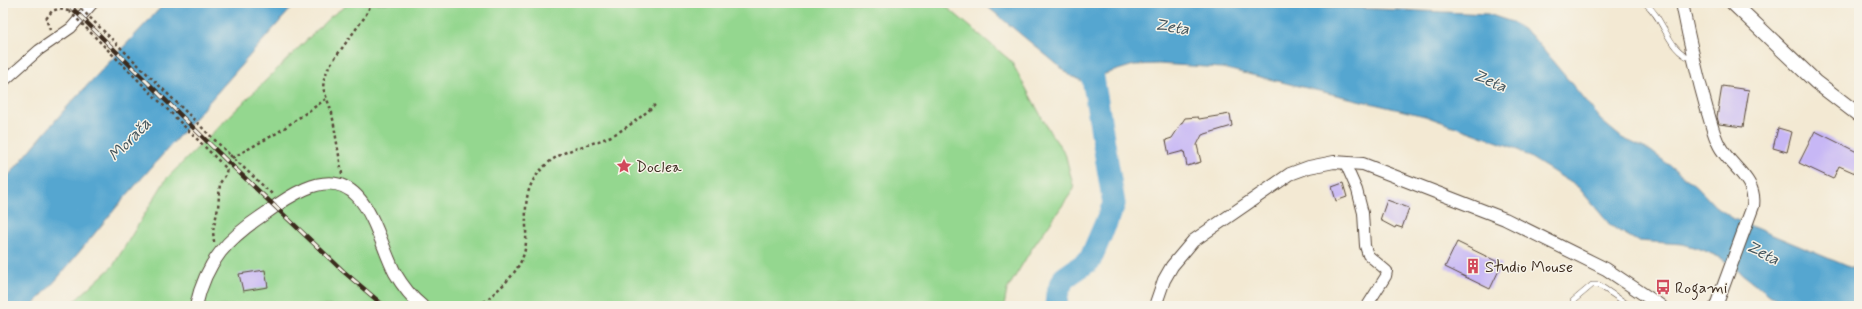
<svg xmlns="http://www.w3.org/2000/svg" width="1862" height="309" font-family="Mynerve,sans-serif">
	<rect width="100%" height="100%" fill="#f7f3e8"/>
	<filter id="ink" filterUnits="userSpaceOnUse"><feTurbulence type="fractalNoise" baseFrequency=".025" numOctaves="2"/><feDisplacementMap in="SourceGraphic" scale="8" xChannelSelector="R" yChannelSelector="G"/><feConvolveMatrix kernelMatrix="1 2 1 2 8 2 1 2 1" color-interpolation-filters="sRGB"/></filter>
	<filter id="wash" filterUnits="userSpaceOnUse"><feTurbulence type="fractalNoise" baseFrequency=".012" numOctaves="4" result="noise"/><feDisplacementMap in="SourceGraphic" scale="16" xChannelSelector="R" yChannelSelector="G"/><feGaussianBlur stdDeviation="0.9" result="paint"/><feColorMatrix in="noise" values="0 0 0 0 0 0 0 0 0 0 0 0 0 0 0 0 0 1.4 0 .05"/><feComposite in="paint" operator="in"/></filter>
	<g filter="url(#wash)">
		<rect width="100%" height="100%" fill="#f3e9d3"/>
		<!-- green -->
		<polygon fill="#94d78f" stroke="#688056" points="350,3 942,3 1011,61 1051,134 1065,153 1074,189 1031,250 1007,290 1004,306 69,306 113,266 166,179 330,17"/>
		<!-- water -->
		<g fill="#55a6d0" stroke="#486877">
			<polygon points="165,3 296,3 120,203 56,280 32,306 3,306 3,182 66,108"/>
			<polygon points="983,3 1245,3 1488,14 1512,22 1531,35 1604,123 1622,138 1651,151 1696,186 1715,206 1734,219 1859,271 1859,306 1801,306 1788,304 1771,296 1721,258 1703,250 1683,244 1637,241 1611,226 1578,187 1515,148 1425,116 1222,68 1159,64 1134,65 1082,81 1071,76"/>
		</g>
		<g fill="none" stroke-linecap="round" stroke-linejoin="round">
			<!-- river -->
			<polyline stroke="#55a6d0" stroke-width="23" points="1056,306 1057,294 1064,278 1090,260 1114,204 1088,48"/>
		</g>
		<g id="blocks">
			<!-- building -->
			<g fill="#c7b7f5">
				<polygon points="1722,86 1749,90 1743,127 1719,124 1717,117"/>
				<polygon points="1230,114 1232,126 1202,135 1197,145 1201,162 1187,166 1184,151 1169,155 1166,140 1172,138 1185,118 1198,117 1199,119"/>
				<polygon points="1778,128 1792,132 1787,152 1773,148"/>
				<polygon points="1815,131 1859,153 1859,163 1855,173 1839,166 1833,179 1799,163"/>
				<polygon points="1343,183 1347,197 1336,201 1332,187"/>
				<polygon points="1387,200 1409,208 1402,228 1396,226 1395,228 1380,220"/>
				<polygon points="1457,242 1502,264 1490,289 1445,267"/>
				<polygon points="265,270 268,287 243,291 239,274"/>
			</g>
		</g>
	</g>
	<g filter="url(#ink)">
		<use href="#blocks" fill-opacity="0" stroke="#574739" stroke-width="1"/>
		<g fill="none" stroke-linecap="round" stroke-linejoin="round">
			<!-- service casing -->
			<g stroke="#574739" stroke-width="6">
				<g id="service">
					<path d="M1645,3C1666,20 1666,50 1694,60"/>
					<polyline points="1574,306 1573,301 1592,285 1599,285 1630,306"/>
				</g>
			</g>
			<!-- minor casing -->
			<g stroke="#574739" stroke-width="12">
				<g id="minor">
					<polyline points="3,82 39,50 71,28 93,3"/>
					<polyline points="1345,163 1357,190 1363,213 1365,246 1368,255 1387,271 1386,276 1367,306"/>
				</g>
			</g>
			<!-- tertiary casing -->
			<g stroke="#574739" stroke-width="14">
				<g id="tertiary">
					<path d="M1682,3C1689,39 1697,75 1707,110C1711,122 1713,134 1719,145C1730,167 1757,178 1753,206L1716,306"/>
					<path d="M196,306C206,261 228,238 266,213C278,204 291,195 305,189C366,162 376,237 395,273C402,285 411,297 422,306"/>
					<polyline points="1155,306 1164,280 1172,266 1193,241 1290,174 1309,167 1334,162 1363,164 1505,219 1606,269 1661,306"/>
				</g>
			</g>
			<!-- secondary casing -->
			<g stroke="#574739" stroke-width="16">
				<polyline id="secondary" points="1733,3 1816,82 1859,115"/>
			</g>
			<!-- path -->
			<g stroke="#574739" stroke-width="2.5" stroke-dasharray="3 3" stroke-linecap="butt">
				<polyline points="50,30 46,19 52,11 58,9 69,11"/>
				<polyline points="230,155 272,194"/>
				<polyline points="232,158 277,133 326,99"/>
				<polyline points="342,174 332,113 323,88 324,79 329,66 364,18 372,3"/>
				<polyline points="214,242 213,231 218,208 220,183 225,176 227,169 221,163"/>
				<path d="M479,306C499,289 524,271 526,242C527,221 522,198 534,179C556,146 584,150 615,134C630,126 642,116 655,105"/>
			</g>
			<!-- service -->
			<use href="#service" stroke="#fff" stroke-width="5"/>
			<!-- minor -->
			<use href="#minor" stroke="#fff" stroke-width="10"/>
			<!-- tertiary -->
			<use href="#tertiary" stroke="#fff" stroke-width="12"/>
			<!-- secondary -->
			<use href="#secondary" stroke="#fff" stroke-width="14"/>
			<!-- rail casing -->
			<g stroke="#3b2a1e" stroke-width="4.5">
				<polyline id="rail" points="67,3 225,159 343,271 384,306"/>
			</g>
			<!-- rail -->
			<use href="#rail" stroke="#f7f3e8" stroke-width="3" stroke-dasharray="9" stroke-linecap="butt"/>
			<!-- path-bridge -->
			<g stroke="#574739" stroke-width="2.5" stroke-dasharray="3 3" stroke-linecap="butt">
				<polyline points="77,5 230,155"/>
				<polyline points="69,11 221,163"/>
			</g>
		</g>
	</g>
	<!-- icons -->
	<defs>
		<g id="sight-bare" transform="scale(1.2)"><path d="M0-6L1.8-2.2L6-1.7L2.9 1.2L3.7 5.4L0 3.3L-3.7 5.4L-2.9 1.2L-6-1.7L-1.8-2.2Z" fill="#d1495b" stroke="#f7f3e8" stroke-width="2.5" paint-order="stroke"/></g>
		<g id="building-bare" transform="scale(1.2)"><path d="M-4-6H4V6H1V3H-1V6H-4ZM-2.5-4.3h1.7v1.8h-1.7ZM.8-4.3h1.7v1.8H.8ZM-2.5-1h1.7V.8h-1.7ZM.8-1h1.7V.8H.8Z" fill="#d1495b" stroke="#f7f3e8" stroke-width="2.5" paint-order="stroke"/></g>
		<g id="bus-bare" transform="scale(1.2)"><path d="M-5-6H5V4H4V6H2V4H-2V6H-4V4H-5ZM-3.5-4V0h7V-4ZM-3.5 1.2v1.5H-2V1.2ZM2 1.2v1.5H3.5V1.2Z" fill="#d1495b" stroke="#f7f3e8" stroke-width="2.5" paint-order="stroke"/></g>
	</defs>
	<g fill-rule="evenodd">
		<use href="#sight-bare" x="624" y="166"/>
		<use href="#building-bare" x="1473" y="266"/>
		<use href="#bus-bare" x="1663" y="287"/>
	</g>
	<g text-anchor="middle" stroke-width="3" stroke-linejoin="round" paint-order="stroke">
		<!-- poi labels -->
		<g font-size="16" fill="#3b2a1e" stroke="#f7f3e8" text-anchor="start">
			<text x="636" y="172">Doclea</text>
			<text x="1485" y="272">Studio Mouse</text>
			<text x="1675" y="293">Rogami</text>
		</g>
		<!-- water labels -->
		<g font-size="17" font-style="italic" fill="#44555c" stroke="#f7f3e8">
			<text transform="translate(1172 26) rotate(9)" y="6">Zeta</text>
			<text transform="translate(1490 80) rotate(23)" y="6">Zeta</text>
			<text transform="translate(129 139) rotate(-46)" y="6">Morača</text>
			<text transform="translate(1763 252) rotate(27)" y="6">Zeta</text>
		</g>
	</g>
	<!-- margin -->
	<rect width="1862" height="309" fill="none" stroke="#f7f3e8" stroke-width="16"/>
</svg>
